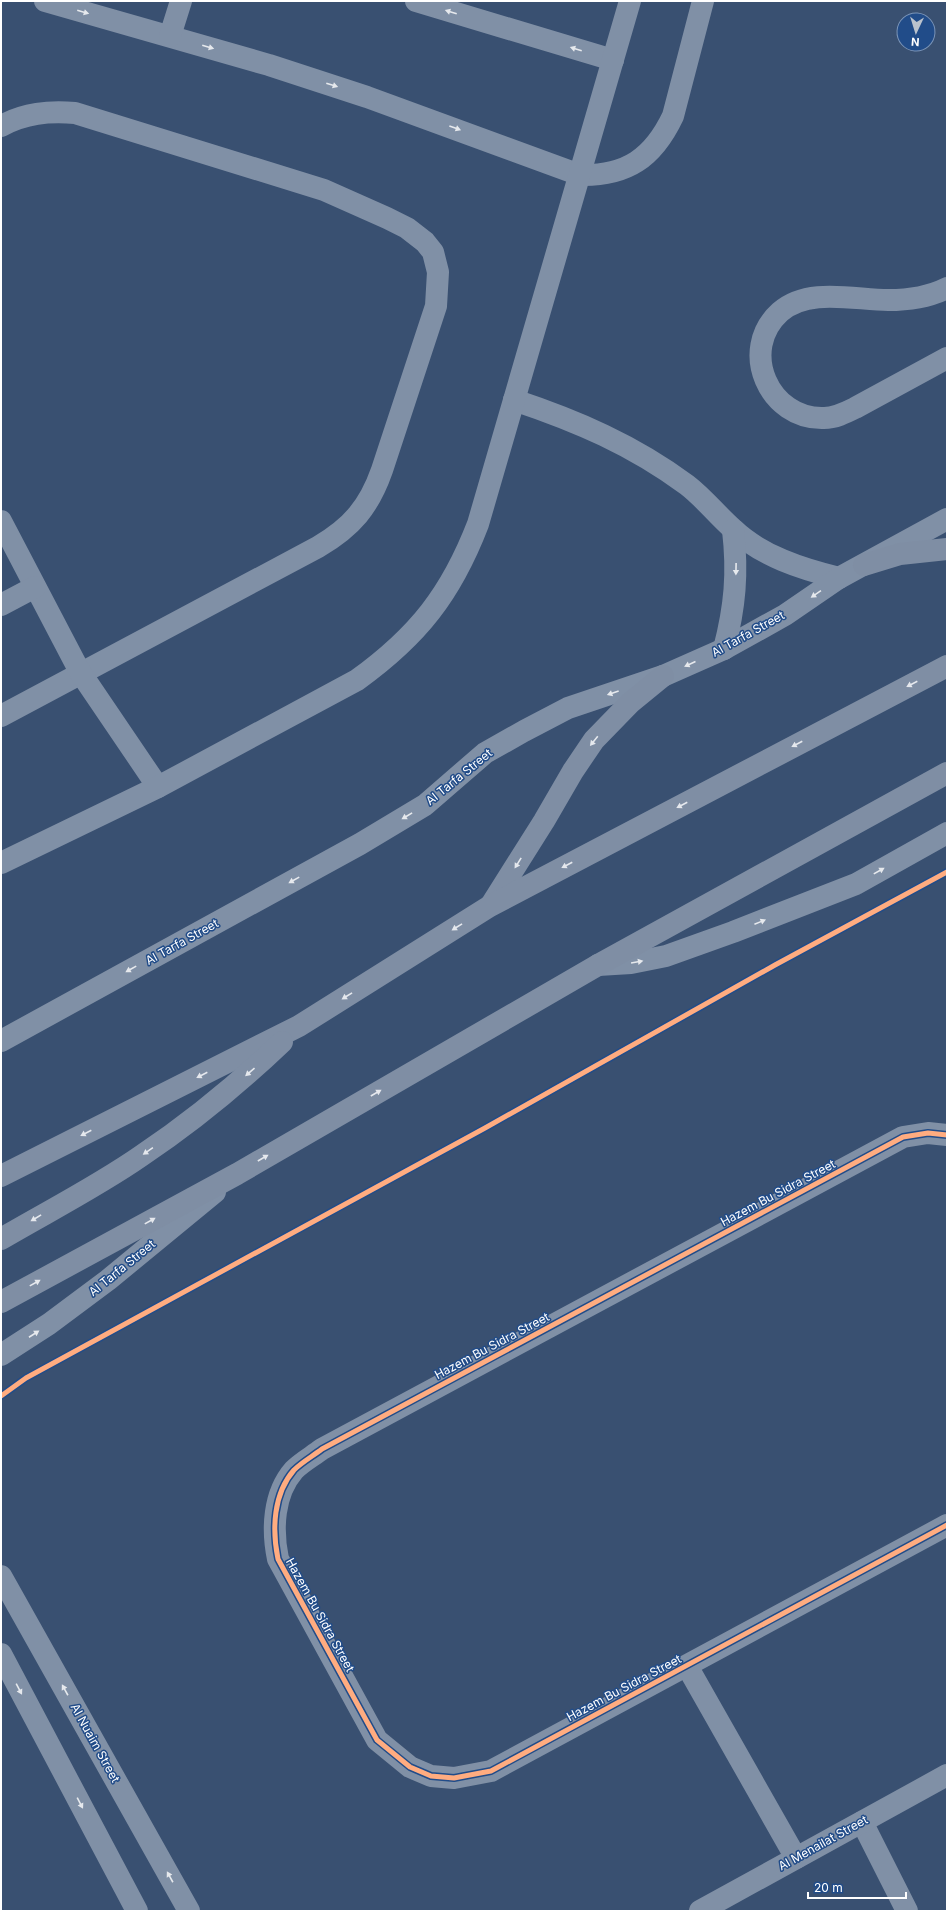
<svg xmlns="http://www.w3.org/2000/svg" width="948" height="1912" font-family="Inter,sans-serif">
	<rect width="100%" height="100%" fill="#395071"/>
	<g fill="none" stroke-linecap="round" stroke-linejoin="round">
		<!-- minor -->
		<g stroke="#8090a6" stroke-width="22">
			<path d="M45,1L269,65L367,97L580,175C627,176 653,158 673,116L703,1"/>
			<polyline points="416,1 613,60"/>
			<polyline points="170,36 181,1"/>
			<path d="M1,126C25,113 48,111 75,113L324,190L387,218L407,228L425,242L433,252L438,272L436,306L382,470C369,507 352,527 318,547L1,716"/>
			<path d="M947,288C929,297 909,300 888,300C855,300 808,287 780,312C738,350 769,420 824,418C835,418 845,413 855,408L947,358"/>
			<path d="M514,400C577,421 633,445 687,485C704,498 717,515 733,529C761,556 802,569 839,578"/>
			<polyline points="1,521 80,672 158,787"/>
			<polyline points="1,605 35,587"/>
			<path d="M724,649C735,607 738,573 733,530"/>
			<path d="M1,863L158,787L357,680C418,636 451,594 478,524L630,1"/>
			<polyline points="598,965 631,963 666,956 733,932 856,884 947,833"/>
			<polyline points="1,1041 360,844 425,805 485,753 524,731 568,708 663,676 724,649 785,615 839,578 947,519"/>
			<path d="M947,1135L928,1133L903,1137L322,1449C313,1456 302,1462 294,1470C273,1494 272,1530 278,1559L377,1740L410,1767L431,1776L454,1778L491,1771L947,1525"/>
			<polyline points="1,1355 49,1324 108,1280 215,1192"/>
			<polyline points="1,1576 189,1911"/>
			<polyline points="1,1654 137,1911"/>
			<polyline points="687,1666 796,1858"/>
			<polyline points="862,1822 907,1911"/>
			<polyline points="700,1911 947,1775"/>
		</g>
		<!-- major -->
		<g stroke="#7f8ea4" stroke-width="22">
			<polyline points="864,565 900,554 947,549"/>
			<polyline points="491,905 544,821 573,771 594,740 630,703 663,676"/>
			<polyline points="1,1176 299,1026 490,906 947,666"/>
			<path d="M1,1239C47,1212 98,1186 141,1156C192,1122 238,1084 282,1042"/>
			<polyline points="1,1302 237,1174 598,965 947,773"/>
		</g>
		<!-- cycleway casing -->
		<g stroke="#214c89" stroke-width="8">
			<g id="cycleway">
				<path d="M947,1135L928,1133L903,1137L322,1449C313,1456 302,1462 294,1470C273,1494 272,1530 278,1559L377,1740L410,1767L431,1776L454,1778L491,1771L947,1525"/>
				<polyline points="1,1396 26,1378 81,1348 485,1128 775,965 947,872"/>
			</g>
		</g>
		<!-- cycleway -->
		<use href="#cycleway" stroke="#ffac80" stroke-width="5"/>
	</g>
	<!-- one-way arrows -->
	<defs><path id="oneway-solid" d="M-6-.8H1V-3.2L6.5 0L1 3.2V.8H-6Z"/></defs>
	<g fill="#e6e9ed">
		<use href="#oneway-solid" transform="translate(83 12) rotate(16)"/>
		<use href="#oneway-solid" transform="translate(451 12) rotate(-163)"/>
		<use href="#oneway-solid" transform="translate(208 47) rotate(16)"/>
		<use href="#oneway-solid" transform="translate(576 49) rotate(-163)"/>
		<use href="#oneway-solid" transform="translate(332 85) rotate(18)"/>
		<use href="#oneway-solid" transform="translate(455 128) rotate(20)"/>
		<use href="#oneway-solid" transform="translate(736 569) rotate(91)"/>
		<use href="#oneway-solid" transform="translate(816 594) rotate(146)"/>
		<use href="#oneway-solid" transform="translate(690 664) rotate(156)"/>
		<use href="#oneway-solid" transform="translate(613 693) rotate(161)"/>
		<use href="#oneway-solid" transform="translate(407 816) rotate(149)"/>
		<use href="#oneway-solid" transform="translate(879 871) rotate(-29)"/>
		<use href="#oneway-solid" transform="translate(294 880) rotate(151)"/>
		<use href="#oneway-solid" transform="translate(760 922) rotate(-22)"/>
		<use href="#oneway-solid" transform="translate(637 962) rotate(-10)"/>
		<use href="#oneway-solid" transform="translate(131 969) rotate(151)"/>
		<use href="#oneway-solid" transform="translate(34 1334) rotate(-33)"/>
		<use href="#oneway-solid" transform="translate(19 1689) rotate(62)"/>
		<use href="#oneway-solid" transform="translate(65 1690) rotate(-119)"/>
		<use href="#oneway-solid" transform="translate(80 1803) rotate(62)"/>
		<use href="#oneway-solid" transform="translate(170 1877) rotate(-119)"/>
	</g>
	<g fill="#e5e8ed">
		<use href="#oneway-solid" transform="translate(912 684) rotate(153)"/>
		<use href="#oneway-solid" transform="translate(594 741) rotate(129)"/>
		<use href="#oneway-solid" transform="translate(797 744) rotate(152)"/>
		<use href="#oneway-solid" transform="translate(682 805) rotate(152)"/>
		<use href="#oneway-solid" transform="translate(518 863) rotate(122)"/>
		<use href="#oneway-solid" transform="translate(567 865) rotate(152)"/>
		<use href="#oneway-solid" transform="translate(457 927) rotate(148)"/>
		<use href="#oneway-solid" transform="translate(347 996) rotate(148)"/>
		<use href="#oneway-solid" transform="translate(250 1072) rotate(139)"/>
		<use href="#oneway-solid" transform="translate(202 1075) rotate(153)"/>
		<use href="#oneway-solid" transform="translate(376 1093) rotate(-30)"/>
		<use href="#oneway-solid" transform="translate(86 1133) rotate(153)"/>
		<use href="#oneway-solid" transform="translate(148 1151) rotate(145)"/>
		<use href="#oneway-solid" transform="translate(263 1158) rotate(-30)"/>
		<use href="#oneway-solid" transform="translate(36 1218) rotate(149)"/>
		<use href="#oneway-solid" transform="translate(150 1221) rotate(-29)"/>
		<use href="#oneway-solid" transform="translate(35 1283) rotate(-29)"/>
	</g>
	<g text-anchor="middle" stroke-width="3" stroke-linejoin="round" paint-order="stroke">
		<!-- street labels -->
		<g font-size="12" fill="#fff" stroke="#214c89">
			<text transform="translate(748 634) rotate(-29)" y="4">Al Tarfa Street</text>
			<text transform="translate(459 777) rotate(-39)" y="4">Al Tarfa Street</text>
			<text transform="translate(182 942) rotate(-29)" y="4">Al Tarfa Street</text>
			<text transform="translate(778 1193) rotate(-28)" y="4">Hazem Bu Sidra Street</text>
			<text transform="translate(122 1268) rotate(-39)" y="4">Al Tarfa Street</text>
			<text transform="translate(492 1346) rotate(-28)" y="4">Hazem Bu Sidra Street</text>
			<text transform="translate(320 1615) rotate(61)" y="4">Hazem Bu Sidra Street</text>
			<text transform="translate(624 1688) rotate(-28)" y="4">Hazem Bu Sidra Street</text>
			<text transform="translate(95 1743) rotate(61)" y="4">Al Nuaim Street</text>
			<text transform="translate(823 1843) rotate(-29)" y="4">Al Menailat Street</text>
		</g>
	</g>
	<!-- border -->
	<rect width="948" height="1912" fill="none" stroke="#ffffff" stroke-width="4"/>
	<!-- north arrow -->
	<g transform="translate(916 32) rotate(184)"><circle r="19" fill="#214c89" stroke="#7a94b8"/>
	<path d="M0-3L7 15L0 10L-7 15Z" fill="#bac2cd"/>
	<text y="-6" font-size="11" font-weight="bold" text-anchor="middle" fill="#ffffff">N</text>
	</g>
	<!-- scale -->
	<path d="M808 1892v6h98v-6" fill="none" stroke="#ffffff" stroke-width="2"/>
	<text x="814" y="1892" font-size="12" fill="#ffffff" stroke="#214c89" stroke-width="3" paint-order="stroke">20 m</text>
</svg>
